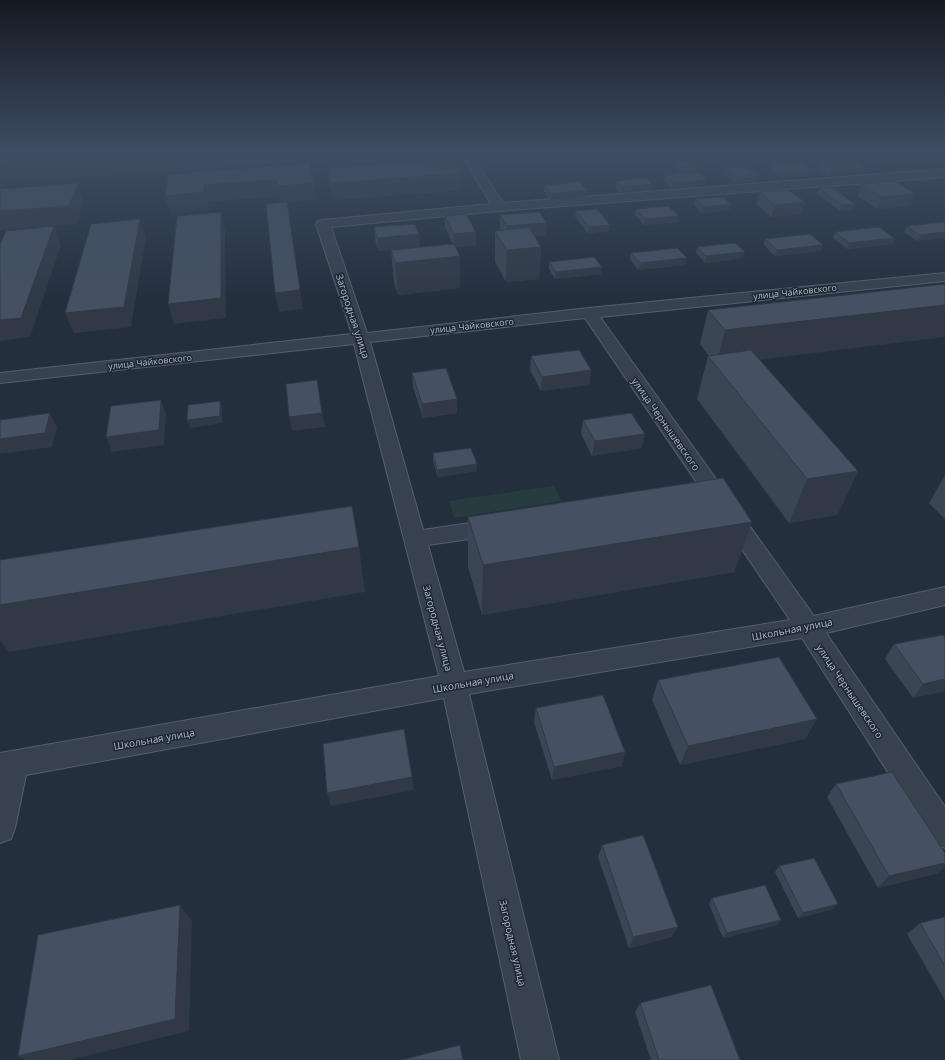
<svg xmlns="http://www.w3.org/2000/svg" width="945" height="1060" font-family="'Open Sans',sans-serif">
	<rect width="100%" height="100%" fill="#242f3e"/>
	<!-- green -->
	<polygon fill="#263c3f" points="554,486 561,501 454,518 449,501"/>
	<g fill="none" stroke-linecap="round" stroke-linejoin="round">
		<!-- minor casing -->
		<g stroke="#565f6c" stroke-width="2">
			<path id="minor" d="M460,152H470L503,203L945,169V177L499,211L331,227L367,333L589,308L945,273V281L600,317L814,616L945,587V605L826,633L945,807V848L934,844L802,638L469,694L559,1060H521L444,698L26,775L15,828L11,839L0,843V753L439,676L354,344L0,383V373L352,334L316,224L318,221L323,220L491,204ZM585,318L790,620L464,672L428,545L497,535L505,532L508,527L505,522L497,519L423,530L370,342Z"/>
		</g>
		<!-- minor -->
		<use href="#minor" fill="#38414e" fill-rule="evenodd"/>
	</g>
	<!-- wall -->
	<g fill="#3b4654">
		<polygon points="414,152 450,152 461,173 461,190 333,200 330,185 328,168 418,161"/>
		<polygon points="599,152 621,152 625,156 624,161 609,163"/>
		<polygon points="649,152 673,154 672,159 652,161 648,157"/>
		<polygon points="922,152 945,152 945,160 938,161"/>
		<polygon points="676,161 697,165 696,171 680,172 675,167"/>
		<polygon points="819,162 865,167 863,173 829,176 818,168"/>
		<polygon points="771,163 808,176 782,178 770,169"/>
		<polygon points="725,168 756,181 735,183 724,174"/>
		<polygon points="665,175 705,186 672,189 664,181"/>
		<polygon points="616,181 651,190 620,193 615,187"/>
		<polygon points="862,184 915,194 910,206 877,209 858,196"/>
		<polygon points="545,185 586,196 551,200 544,191"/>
		<polygon points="819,188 855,204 853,210 840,211 817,194"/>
		<polygon points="759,192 801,214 771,217 756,204"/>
		<polygon points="695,199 730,210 702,213 694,205"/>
		<polygon points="636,209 679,216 677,222 644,225 635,215"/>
		<polygon points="576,211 610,225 610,231 588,233 575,217"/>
		<polygon points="500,215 546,235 535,236 541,247 539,279 506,282 495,262 495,231 501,230 500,228"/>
		<polygon points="445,216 476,245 455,247 460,256 460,288 398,295 394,282 391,250 453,244 445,228"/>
		<polygon points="945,222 917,241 904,232 907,226"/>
		<polygon points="374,227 420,247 378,251 375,240"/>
		<polygon points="835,232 894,238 892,244 847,249 833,238"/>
		<polygon points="765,239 823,245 821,251 775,256 764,245"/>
		<polygon points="697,247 743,258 705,263 696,253"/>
		<polygon points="631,253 687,258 685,265 638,270 630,259"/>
		<polygon points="549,262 601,274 555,279 549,269"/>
		<polygon points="708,310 759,360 858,471 837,515 789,523 697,399 708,356 709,356 700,344"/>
		<polygon points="531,356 591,370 589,385 541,391 530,370"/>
		<polygon points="412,373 457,413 423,418 413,387"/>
		<polygon points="583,420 642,448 592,456 581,434"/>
		<polygon points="433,453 477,471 438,477 433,461"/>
		<polygon points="945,475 945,519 929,503"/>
		<polygon points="468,517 752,522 734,572 482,615 468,567"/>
		<polygon points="945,637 945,691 913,698 885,659 894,644"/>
		<polygon points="658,680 817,719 805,739 680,765 652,700"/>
		<polygon points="536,708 622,766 552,780 534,722"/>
		<polygon points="836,784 938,873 878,888 827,797"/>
		<polygon points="602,845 678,927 672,937 629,948 598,857"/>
		<polygon points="779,866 833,909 798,918 775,872"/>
		<polygon points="712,898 781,920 777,925 723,938 709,904"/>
		<polygon points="945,917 945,1000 907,934 920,923"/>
		<polygon points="640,1003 740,1060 651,1060 635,1012"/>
	</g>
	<!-- shaded-wall -->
	<g fill="#303945">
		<polygon points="148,152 291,152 293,162 0,185 0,162"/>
		<polygon points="717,152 731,152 717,154"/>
		<polygon points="857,152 874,152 856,153"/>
		<polygon points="942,152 945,152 945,160 938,161"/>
		<polygon points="673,154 672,159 652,161 653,156"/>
		<polygon points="625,156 624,161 609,163 610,157"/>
		<polygon points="697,165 696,171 680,172 682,166"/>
		<polygon points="865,167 863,173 829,176 831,170"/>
		<polygon points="810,170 808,176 782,178 784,173"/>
		<polygon points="461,173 461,190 333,200 331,183"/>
		<polygon points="758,175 756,181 735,183 736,177"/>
		<polygon points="277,179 314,183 316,200 281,203 279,196 208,202 209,210 170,213 165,196 204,185"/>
		<polygon points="707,180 705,186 672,189 674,183"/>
		<polygon points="78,183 84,200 76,224 0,230 0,211"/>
		<polygon points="652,184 651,190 620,193 621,187"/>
		<polygon points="587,190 586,196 551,200 551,194"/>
		<polygon points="915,194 910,206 877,209 882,197"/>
		<polygon points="287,202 303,309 279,312 275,293"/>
		<polygon points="805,202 801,214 771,217 775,205"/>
		<polygon points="731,204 730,210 702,213 704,207"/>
		<polygon points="855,204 853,210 840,211 842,205"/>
		<polygon points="221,212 225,230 226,318 174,324 168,304"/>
		<polygon points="679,216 677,222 644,225 645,219"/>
		<polygon points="140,219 146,237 131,327 74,333 65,313"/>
		<polygon points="547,223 546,235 507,239 507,226"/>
		<polygon points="610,225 610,231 588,233 589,227"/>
		<polygon points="54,226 61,245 30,337 0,341 0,320"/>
		<polygon points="476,232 476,245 454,247 454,234"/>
		<polygon points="945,232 945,238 917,241 920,235"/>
		<polygon points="419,234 420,247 378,251 377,238"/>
		<polygon points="894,238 892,244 847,249 849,243"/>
		<polygon points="823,245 821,251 775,256 777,250"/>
		<polygon points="541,247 539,279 506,282 507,250"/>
		<polygon points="745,252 743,258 705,263 706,256"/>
		<polygon points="460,256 460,288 398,295 395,263"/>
		<polygon points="687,258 685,265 638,270 640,263"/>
		<polygon points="602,267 601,274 555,279 556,272"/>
		<polygon points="945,305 945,337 716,365 725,330"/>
		<polygon points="591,370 589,385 541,391 542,377"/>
		<polygon points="319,394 325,427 292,431 289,417"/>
		<polygon points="457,399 457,413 423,418 422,404"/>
		<polygon points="161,400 166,414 164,445 112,452 106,437"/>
		<polygon points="220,401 222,408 222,423 190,428 187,420"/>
		<polygon points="50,413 57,428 52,447 0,454 0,439"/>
		<polygon points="645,434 642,448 592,456 595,441"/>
		<polygon points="477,464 477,471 438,477 437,470"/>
		<polygon points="858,471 837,515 789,523 807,479"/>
		<polygon points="752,522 734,572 482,615 483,565"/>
		<polygon points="359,547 365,592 9,652 0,641 0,605"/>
		<polygon points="945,679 945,691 913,698 923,684"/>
		<polygon points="817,719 805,739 680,765 688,746"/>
		<polygon points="625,752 622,766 552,780 554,767"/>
		<polygon points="412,777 414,790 331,806 327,793"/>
		<polygon points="945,863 945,867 938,873 878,888 889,876"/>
		<polygon points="838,904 833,909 798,918 803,913"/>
		<polygon points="180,905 192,921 189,1031 69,1060 25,1060 18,1056"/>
		<polygon points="781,920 777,925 723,938 727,933"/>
		<polygon points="678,927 672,937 629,948 633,937"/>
	</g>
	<!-- building -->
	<g fill="#455162" stroke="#303945">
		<polygon points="0,152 148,152 0,162"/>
		<polygon points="420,152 450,152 461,173 331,183 328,168 425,161"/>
		<polygon points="605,152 621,152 625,156 610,157"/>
		<polygon points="649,152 670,152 673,154 653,156"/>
		<polygon points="853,159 865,167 831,170 819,162"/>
		<polygon points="691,160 697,165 682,166 676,161"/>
		<polygon points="797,161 810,170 784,173 771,163"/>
		<polygon points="309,163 314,183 278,186 277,179 204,185 204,192 165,196 168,175"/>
		<polygon points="747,167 758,175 736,177 725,168"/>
		<polygon points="697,172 707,180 674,183 665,175"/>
		<polygon points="646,178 652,184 621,187 616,181"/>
		<polygon points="895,181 915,194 882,197 862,184"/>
		<polygon points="579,182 587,190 551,194 545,185"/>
		<polygon points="78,183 69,206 0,211 0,189"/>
		<polygon points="831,187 855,204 842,205 819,188"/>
		<polygon points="788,190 805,202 775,205 759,192"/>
		<polygon points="723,197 731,204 704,207 695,199"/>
		<polygon points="287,202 300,290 275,293 266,204"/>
		<polygon points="668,206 679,216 645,219 636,209"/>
		<polygon points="597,209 610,225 589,227 576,211"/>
		<polygon points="221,212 221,298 168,304 177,216"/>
		<polygon points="539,212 547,223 507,226 500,215"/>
		<polygon points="466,214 476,232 454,234 445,216"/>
		<polygon points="140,219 124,307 65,313 91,224"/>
		<polygon points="945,222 945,232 920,235 907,226"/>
		<polygon points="415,224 419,234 377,238 374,227"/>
		<polygon points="54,226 21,318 0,320 0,244 6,231"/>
		<polygon points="529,227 541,247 507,250 495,231"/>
		<polygon points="879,227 894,238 849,243 835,232"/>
		<polygon points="810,234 823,245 777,250 765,239"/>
		<polygon points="735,243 745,252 706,256 697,247"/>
		<polygon points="454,244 460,256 395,263 391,250"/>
		<polygon points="677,248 687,258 640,263 631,253"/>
		<polygon points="594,257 602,267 556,272 549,262"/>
		<polygon points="945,284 945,305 725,330 708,310"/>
		<polygon points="579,350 591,370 542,377 531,356"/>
		<polygon points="751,350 858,471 807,479 708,356"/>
		<polygon points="446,368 457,399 422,404 412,373"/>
		<polygon points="317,380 322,413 289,417 286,384"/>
		<polygon points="161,400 159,430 106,437 111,406"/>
		<polygon points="220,401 220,416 187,420 188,405"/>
		<polygon points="50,413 45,433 0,439 0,420"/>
		<polygon points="631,413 645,434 595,441 583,420"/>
		<polygon points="471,448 477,464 437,470 433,453"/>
		<polygon points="723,478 752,522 483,565 468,517"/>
		<polygon points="352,506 359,547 0,605 0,560"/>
		<polygon points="943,635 945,637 945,679 923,684 894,644"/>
		<polygon points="779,657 817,719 688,746 658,680"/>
		<polygon points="603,695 625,752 554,767 536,708"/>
		<polygon points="404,729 412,777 327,793 323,744"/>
		<polygon points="892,772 945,853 945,863 889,876 836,784"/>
		<polygon points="643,835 678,927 633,937 602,845"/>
		<polygon points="814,858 838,904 803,913 779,866"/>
		<polygon points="765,885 781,920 727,933 712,898"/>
		<polygon points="180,905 175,1019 18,1056 38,935"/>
		<polygon points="945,917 945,966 920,923"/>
		<polygon points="711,985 740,1060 659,1060 640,1003"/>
		<polygon points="460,1045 463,1060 401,1060"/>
	</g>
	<!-- sky -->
	<linearGradient id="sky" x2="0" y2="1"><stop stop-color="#141a22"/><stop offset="0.51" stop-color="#3f4d63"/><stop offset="1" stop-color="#3f4d63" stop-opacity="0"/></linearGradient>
	<rect width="945" height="300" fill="url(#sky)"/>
	<g text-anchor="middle" stroke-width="3" stroke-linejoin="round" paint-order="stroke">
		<!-- far-street labels -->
		<g font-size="9" fill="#b4bcc9" stroke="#1d2633">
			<text transform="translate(795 292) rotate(-6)" y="3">улица Чайковского</text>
			<text transform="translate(472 326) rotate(-6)" y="3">улица Чайковского</text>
			<text transform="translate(150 362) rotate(-6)" y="3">улица Чайковского</text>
		</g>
		<!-- street labels -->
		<g font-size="10" fill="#b4bcc9" stroke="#1d2633">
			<text transform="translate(353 316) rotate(72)" y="4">Загородная улица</text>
			<text transform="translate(666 424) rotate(55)" y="4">улица Чернышевского</text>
			<text transform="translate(438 628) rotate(75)" y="4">Загородная улица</text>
			<text transform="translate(792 629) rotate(-11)" y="4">Школьная улица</text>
			<text transform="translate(473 682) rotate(-10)" y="4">Школьная улица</text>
			<text transform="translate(850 691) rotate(56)" y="4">улица Чернышевского</text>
			<text transform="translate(154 739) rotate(-10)" y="4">Школьная улица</text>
			<text transform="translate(513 943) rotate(77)" y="4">Загородная улица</text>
		</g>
	</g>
</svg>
